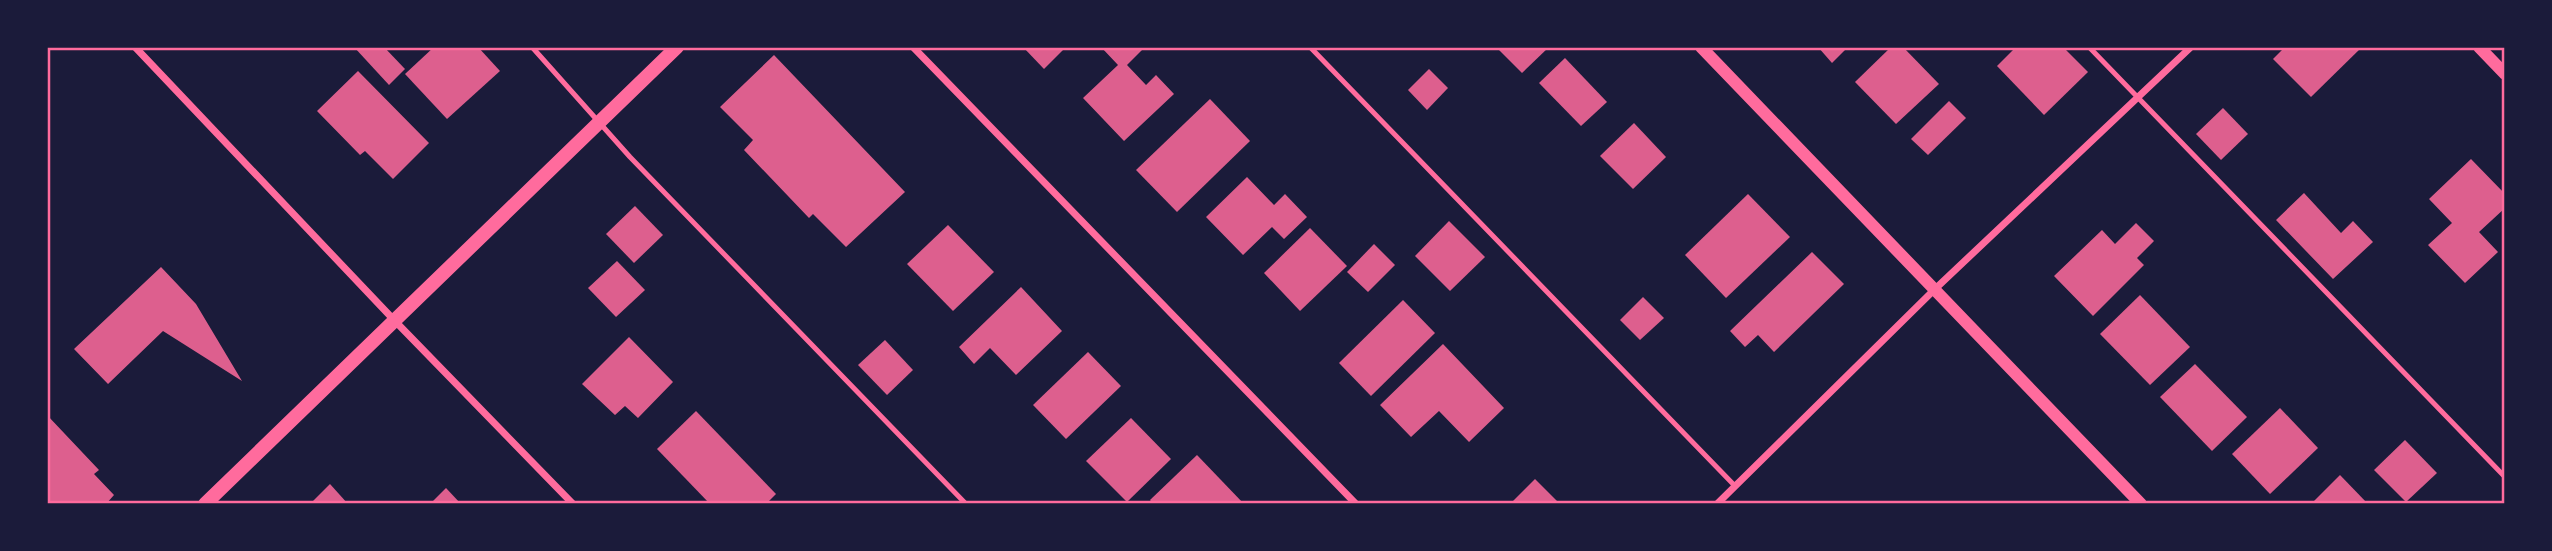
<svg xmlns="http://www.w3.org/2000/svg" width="2552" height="551" font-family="Overpass,sans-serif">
	<rect width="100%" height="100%" fill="#1b1b3a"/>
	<!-- building -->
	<g fill="#dd5f8e">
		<polygon points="354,47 384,47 405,69 389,85"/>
		<polygon points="434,47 478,47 500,71 447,119 405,74"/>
		<polygon points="1023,47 1066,47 1044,69"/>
		<polygon points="1101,47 1145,47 1127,65 1146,85 1156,75 1174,94 1124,141 1083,98 1118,65"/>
		<polygon points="1496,47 1549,47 1522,73"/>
		<polygon points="1818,47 1848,47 1832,63"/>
		<polygon points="1891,47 1903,47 1939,84 1896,124 1855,82"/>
		<polygon points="2016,47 2063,47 2088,72 2044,115 1997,66"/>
		<polygon points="2285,47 2362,47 2311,97 2273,59"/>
		<polygon points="774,55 905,192 846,247 813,214 809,218 744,150 753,140 720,107"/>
		<polygon points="1565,58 1607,102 1581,126 1539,83"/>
		<polygon points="1429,69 1448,88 1427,110 1408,90"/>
		<polygon points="358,71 429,143 393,179 365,151 360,155 317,111"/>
		<polygon points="1210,99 1250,141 1177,212 1136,170"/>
		<polygon points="1949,101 1966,118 1928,155 1911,139"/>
		<polygon points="2223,108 2248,134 2221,160 2196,134"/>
		<polygon points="1634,123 1666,157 1633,189 1600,156"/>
		<polygon points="2471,159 2505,194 2505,208 2479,232 2498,252 2465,283 2428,245 2452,223 2429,199"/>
		<polygon points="1247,177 1274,205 1285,194 1307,217 1284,239 1272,227 1243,255 1206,217"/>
		<polygon points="2304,193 2341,233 2353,221 2373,242 2333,279 2276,220"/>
		<polygon points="1748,194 1790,237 1726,298 1685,255"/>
		<polygon points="635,206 663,235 634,263 606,234"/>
		<polygon points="1449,221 1485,257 1450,291 1415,256"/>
		<polygon points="2136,223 2154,241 2137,258 2144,265 2093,316 2054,276 2102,230 2115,244"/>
		<polygon points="948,225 994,272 953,311 907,264"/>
		<polygon points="1310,228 1347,266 1300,311 1264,273"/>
		<polygon points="1374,244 1395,265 1368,292 1347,272"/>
		<polygon points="1812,252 1844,284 1774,352 1758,335 1745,347 1730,331"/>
		<polygon points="617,261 645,290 616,317 588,288"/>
		<polygon points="161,267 196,304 242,381 163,331 108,384 74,349"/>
		<polygon points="1021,287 1062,331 1016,375 990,348 974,364 959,347"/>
		<polygon points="2140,295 2190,347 2150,385 2100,334"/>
		<polygon points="1643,297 1664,318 1640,340 1620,320"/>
		<polygon points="1403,300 1435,333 1371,396 1339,363"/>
		<polygon points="629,337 673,382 638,418 625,406 615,415 582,384"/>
		<polygon points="885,340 913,370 887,395 858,365"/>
		<polygon points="1443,344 1504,408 1469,442 1439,411 1411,437 1380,405"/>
		<polygon points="1088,352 1121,386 1066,439 1033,405"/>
		<polygon points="2195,364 2247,417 2212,451 2160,397"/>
		<polygon points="2280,408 2318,448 2270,494 2232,454"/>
		<polygon points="696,411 776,494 766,504 710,504 657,449"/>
		<polygon points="47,415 99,470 94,474 114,495 106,504 47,504"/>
		<polygon points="1131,418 1171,459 1127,502 1086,461"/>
		<polygon points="2405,440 2437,473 2406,502 2374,470"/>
		<polygon points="1197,455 1244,504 1153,504 1150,500"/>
		<polygon points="2340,475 2368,504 2311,504"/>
		<polygon points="1535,479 1560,504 1510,504"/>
		<polygon points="330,484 348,504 310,504"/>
		<polygon points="446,488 461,504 430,504"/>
	</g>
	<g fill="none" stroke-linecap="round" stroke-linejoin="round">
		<!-- service -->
		<g stroke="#ff6b9d" stroke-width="5">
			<polyline points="532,47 630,157 966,504"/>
			<polyline points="1310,47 1735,486"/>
			<polyline points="2089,47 2505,477"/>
		</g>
		<!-- minor -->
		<g stroke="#ff6b9d" stroke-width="7">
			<polyline points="135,47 394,320 573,504"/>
			<polyline points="913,47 1356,504"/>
			<polyline points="1717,504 1934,290 2191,47"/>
		</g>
		<!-- tertiary -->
		<g stroke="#ff6b9d" stroke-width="12">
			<polyline points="1701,47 2141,504"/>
			<polyline points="2479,47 2505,74"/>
		</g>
		<!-- secondary -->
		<polyline stroke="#ff6b9d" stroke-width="14" points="205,504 677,47"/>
	</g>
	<!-- border -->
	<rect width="2552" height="551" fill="none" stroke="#1b1b3a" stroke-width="98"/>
	<rect x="49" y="49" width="2454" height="453" fill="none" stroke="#ff6b9d" stroke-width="2.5"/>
</svg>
